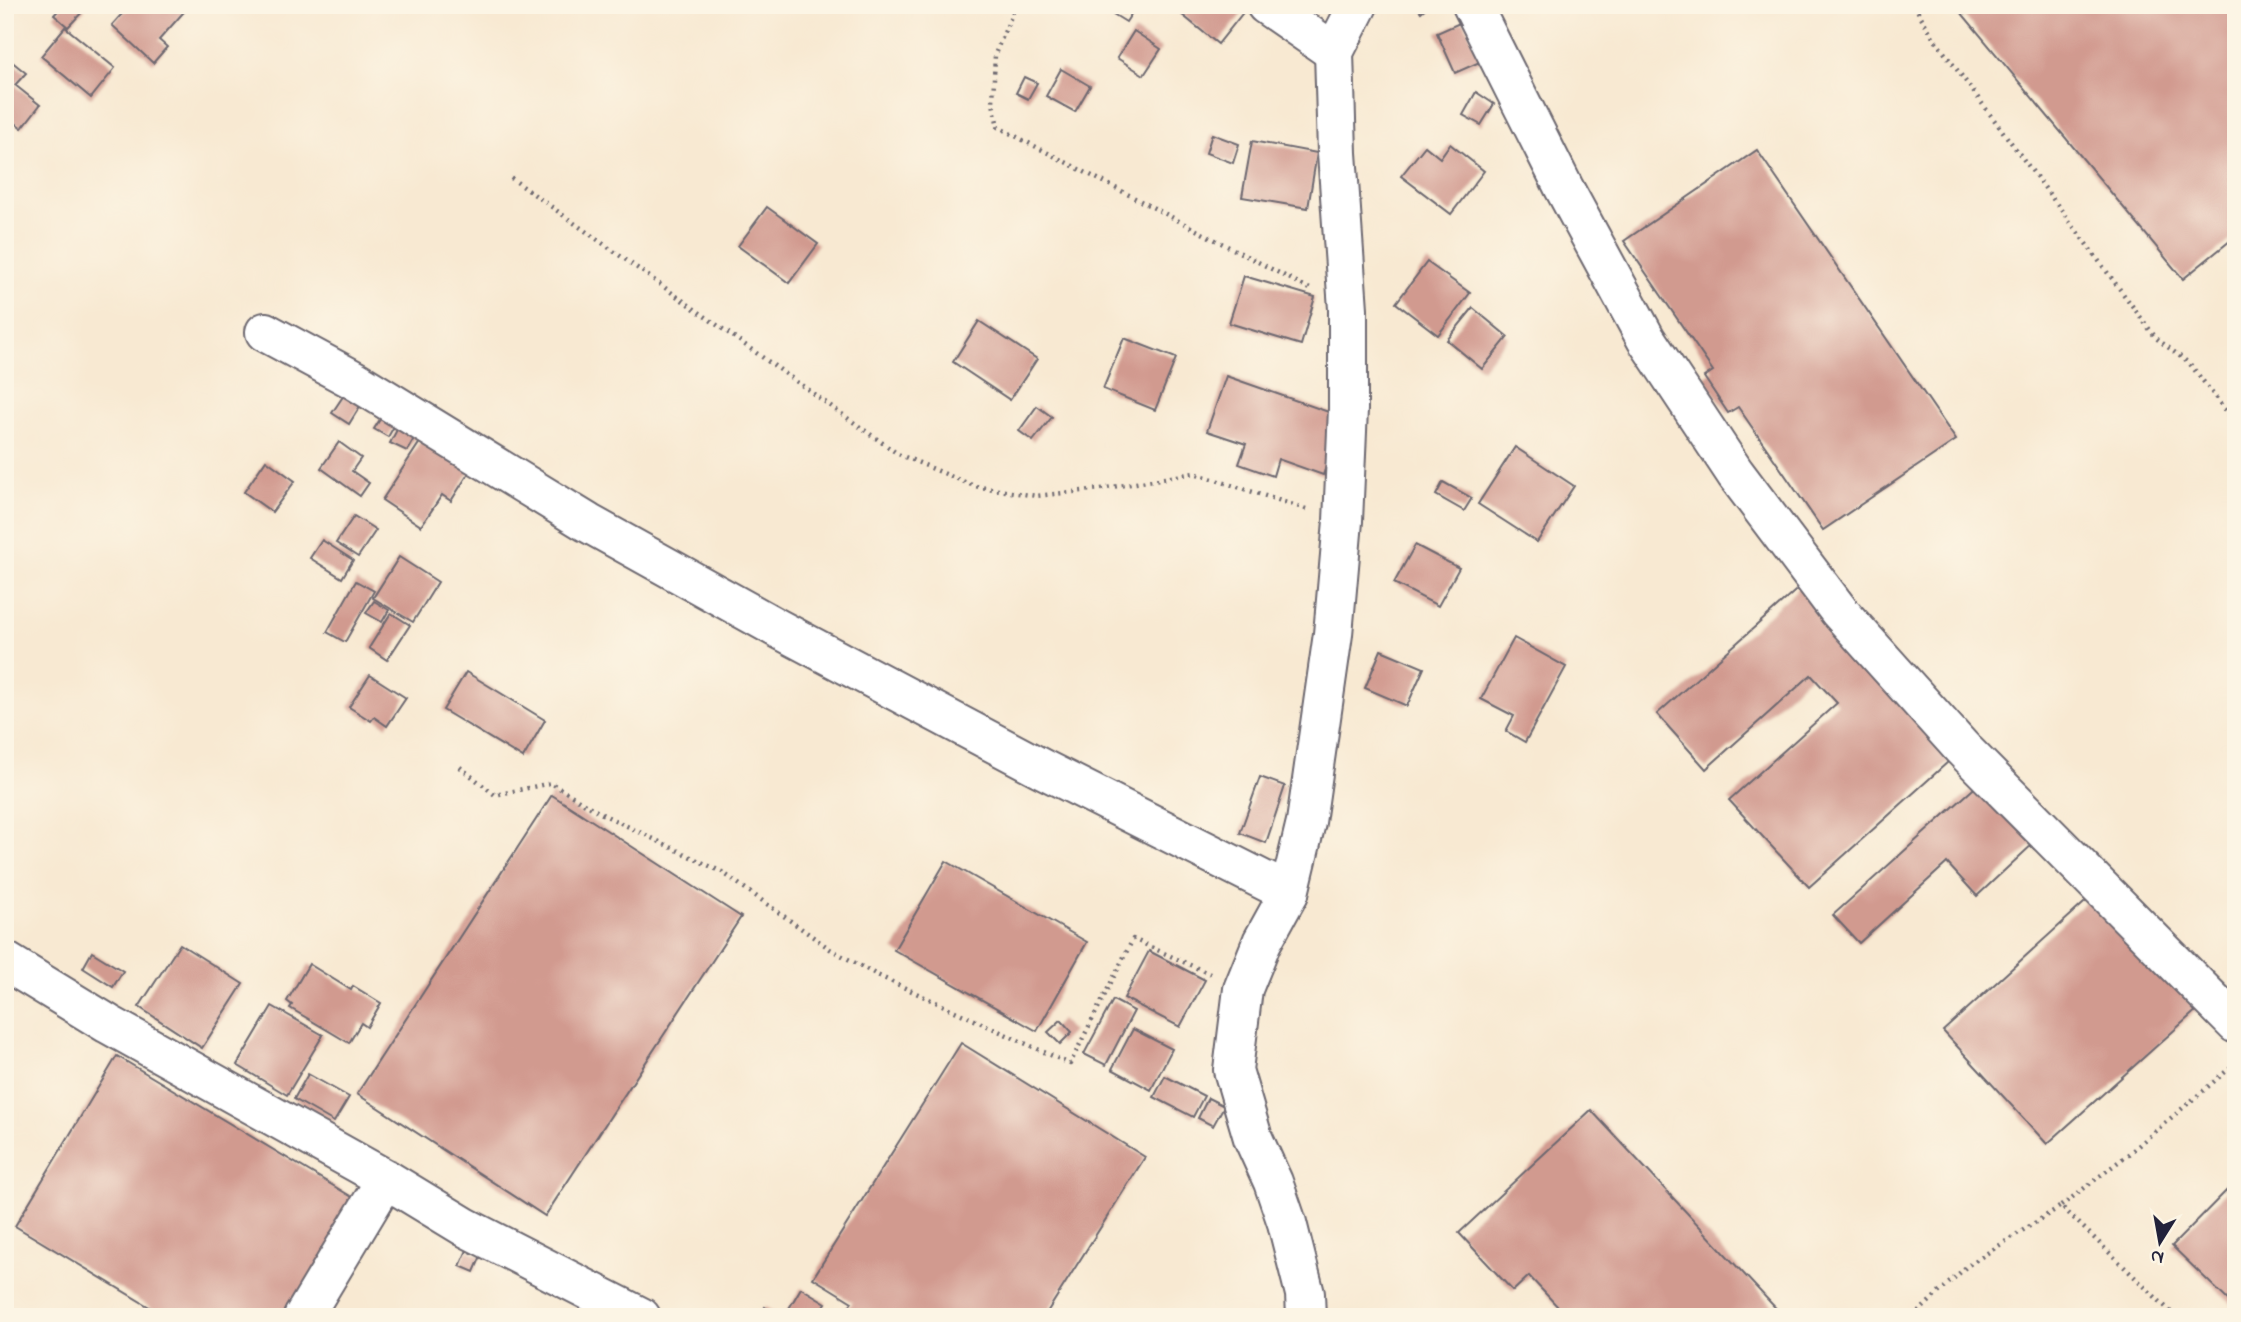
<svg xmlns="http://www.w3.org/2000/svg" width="2241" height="1322" font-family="'Indie Flower',sans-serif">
	<rect width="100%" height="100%" fill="#fcf5e5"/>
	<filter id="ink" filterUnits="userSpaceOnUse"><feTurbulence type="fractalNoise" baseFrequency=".0143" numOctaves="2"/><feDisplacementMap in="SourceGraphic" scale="14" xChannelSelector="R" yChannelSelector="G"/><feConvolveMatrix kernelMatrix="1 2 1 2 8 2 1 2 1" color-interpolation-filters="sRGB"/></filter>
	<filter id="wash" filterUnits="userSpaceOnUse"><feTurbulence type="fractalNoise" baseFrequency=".00686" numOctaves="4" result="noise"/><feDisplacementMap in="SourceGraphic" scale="28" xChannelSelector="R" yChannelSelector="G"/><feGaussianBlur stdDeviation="1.57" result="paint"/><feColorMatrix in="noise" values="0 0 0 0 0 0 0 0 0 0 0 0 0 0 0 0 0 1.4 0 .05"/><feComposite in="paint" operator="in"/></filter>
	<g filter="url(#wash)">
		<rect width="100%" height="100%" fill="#f8e9d2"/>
		<g id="blocks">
			<!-- building -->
			<g fill="#d19a8f">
				<polygon points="63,5 81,5 85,9 68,27 54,15"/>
				<polygon points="130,5 190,5 159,40 167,47 153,63 112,25"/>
				<polygon points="1107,5 1137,5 1126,22 1105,9"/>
				<polygon points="1170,5 1249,5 1218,44"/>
				<polygon points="1415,5 1429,5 1421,12"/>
				<polygon points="1955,5 2224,5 2236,20 2236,236 2183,279"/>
				<polygon points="1464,21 1482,61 1455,73 1437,33"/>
				<polygon points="65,27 115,68 91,98 41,56"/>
				<polygon points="1134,31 1161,49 1144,75 1117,58"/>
				<polygon points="5,56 26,73 15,85 40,105 22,128 5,115"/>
				<polygon points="1061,69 1090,86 1075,112 1046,96"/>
				<polygon points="1024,77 1037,83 1028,99 1016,93"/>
				<polygon points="1476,92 1494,104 1481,125 1463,115"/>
				<polygon points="1212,134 1239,144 1233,163 1206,153"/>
				<polygon points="1252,141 1317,153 1308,208 1242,197"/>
				<polygon points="1450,144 1484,171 1451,214 1401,176 1425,146 1440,158"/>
				<polygon points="1757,150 1956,440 1823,530 1738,407 1728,413 1704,377 1713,371 1624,241"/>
				<polygon points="767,207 818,244 789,283 738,246"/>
				<polygon points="1427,262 1470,293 1438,335 1396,303"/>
				<polygon points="1244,276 1315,297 1301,345 1229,323"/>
				<polygon points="1473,308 1508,337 1482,369 1447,340"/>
				<polygon points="979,321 1037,359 1010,400 953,362"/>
				<polygon points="1124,338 1176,358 1155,410 1103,389"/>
				<polygon points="1226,376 1343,417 1323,475 1278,459 1273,476 1239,464 1246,444 1207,431"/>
				<polygon points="346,392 362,403 349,424 332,413"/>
				<polygon points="1037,406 1052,417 1033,441 1019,431"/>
				<polygon points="384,413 397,421 388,437 374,429"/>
				<polygon points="400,424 417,433 407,451 390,443"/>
				<polygon points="422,439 470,471 451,501 442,495 421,526 382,500"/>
				<polygon points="339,442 361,458 352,471 369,483 360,496 321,468"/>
				<polygon points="1515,447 1574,486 1537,542 1478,504"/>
				<polygon points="266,460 295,481 272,512 244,492"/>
				<polygon points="1443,482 1472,498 1464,511 1436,495"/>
				<polygon points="354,516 376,530 358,557 336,543"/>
				<polygon points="322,540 353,560 342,578 310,558"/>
				<polygon points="1415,545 1459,568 1438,606 1394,583"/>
				<polygon points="399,557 438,582 413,622 373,598"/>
				<polygon points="356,581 374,591 345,642 327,632"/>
				<polygon points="1802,585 1958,753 1809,887 1729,800 1837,703 1811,675 1706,769 1657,714"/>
				<polygon points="374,601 389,610 382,622 366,613"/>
				<polygon points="391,613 410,625 387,660 369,648"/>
				<polygon points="1514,638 1566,667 1525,742 1506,731 1514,716 1481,699"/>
				<polygon points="1381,650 1424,668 1407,706 1365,688"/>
				<polygon points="466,672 545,720 523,758 443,710"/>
				<polygon points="370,675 406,698 387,726 374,717 371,721 349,707"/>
				<polygon points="1260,777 1285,786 1266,843 1240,833"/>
				<polygon points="1981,782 2035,842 1977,896 1947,863 1859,943 1833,915"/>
				<polygon points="552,795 741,917 545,1216 357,1094"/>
				<polygon points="946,861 1087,942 1037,1031 894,950"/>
				<polygon points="2094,894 2199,1008 2047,1144 1943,1031"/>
				<polygon points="180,944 243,984 202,1048 139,1007"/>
				<polygon points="1149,951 1205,980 1180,1027 1124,998"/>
				<polygon points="92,952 123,971 113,987 83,968"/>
				<polygon points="309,964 351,990 353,986 381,1003 367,1027 361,1023 349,1043 290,1008 292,1005 287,1001"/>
				<polygon points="1113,1000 1134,1011 1106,1065 1084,1054"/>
				<polygon points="272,1006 323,1035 287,1095 237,1065"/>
				<polygon points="1061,1020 1072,1032 1060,1044 1048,1032"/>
				<polygon points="1133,1029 1172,1049 1151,1090 1112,1069"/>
				<polygon points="961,1043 1145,1157 1044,1317 842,1317 852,1302 813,1278"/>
				<polygon points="117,1056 362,1203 293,1317 166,1317 15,1226"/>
				<polygon points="308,1074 349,1097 334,1122 294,1099"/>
				<polygon points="1165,1076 1204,1096 1193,1117 1154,1097"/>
				<polygon points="1208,1098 1224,1106 1213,1126 1198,1118"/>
				<polygon points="1591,1110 1784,1317 1550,1317 1559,1308 1529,1276 1513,1291 1459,1233"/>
				<polygon points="2236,1181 2236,1308 2172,1246"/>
				<polygon points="467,1250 481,1256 474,1272 460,1266"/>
				<polygon points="801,1288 826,1303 817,1317 784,1317"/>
				<polygon points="765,1307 782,1317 760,1317"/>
			</g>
		</g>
	</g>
	<g filter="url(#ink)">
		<use href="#blocks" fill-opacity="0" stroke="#6d6870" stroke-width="2"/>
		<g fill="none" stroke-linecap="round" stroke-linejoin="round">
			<!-- minor casing -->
			<g stroke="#6d6870" stroke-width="42">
				<g id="minor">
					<polyline points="1266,5 1334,52"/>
					<polyline points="1472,5 1564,188 1646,339 1735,473 1839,611 1962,748 2236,1024"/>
					<polyline points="265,332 356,381 588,523 777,628 1041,768 1289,893"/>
					<polyline points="5,961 108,1024 386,1179 465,1227 641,1317"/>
					<polyline points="303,1317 386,1179"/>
					<polyline points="1306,1317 1305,1294 1287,1223 1273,1182 1253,1138 1233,1070 1243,989 1262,942 1289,893 1306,822 1333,634 1343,521 1348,409 1348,309 1337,153 1334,52 1358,5"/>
				</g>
			</g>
			<!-- path -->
			<g stroke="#6d6870" stroke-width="4.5" stroke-dasharray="2 5" stroke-linecap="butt">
				<polyline points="1016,5 995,54 993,103 998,127 1310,289"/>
				<polyline points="1914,5 1935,40 2156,338 2190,364 2236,424"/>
				<polyline points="511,178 898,454 974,486 1036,496 1101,489 1194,473 1306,509"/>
				<polyline points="460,767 495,795 551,783 600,813 722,872 830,949 877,975 1070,1064 1133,939 1210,974"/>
				<polyline points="2061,1206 2126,1156 2236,1063"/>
				<polyline points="1913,1317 1967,1266 2061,1206 2176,1317"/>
			</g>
			<!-- minor -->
			<use href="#minor" stroke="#fff" stroke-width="38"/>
		</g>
	</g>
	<!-- margin -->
	<rect width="2241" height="1322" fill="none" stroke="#fcf5e5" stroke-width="28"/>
	<!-- north arrow -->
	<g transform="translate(2160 1242) rotate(191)" stroke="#fcf5e5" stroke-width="5" paint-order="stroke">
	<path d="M0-5L12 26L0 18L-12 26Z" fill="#22223b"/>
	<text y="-10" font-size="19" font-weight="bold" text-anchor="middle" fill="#22223b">N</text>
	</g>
</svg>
